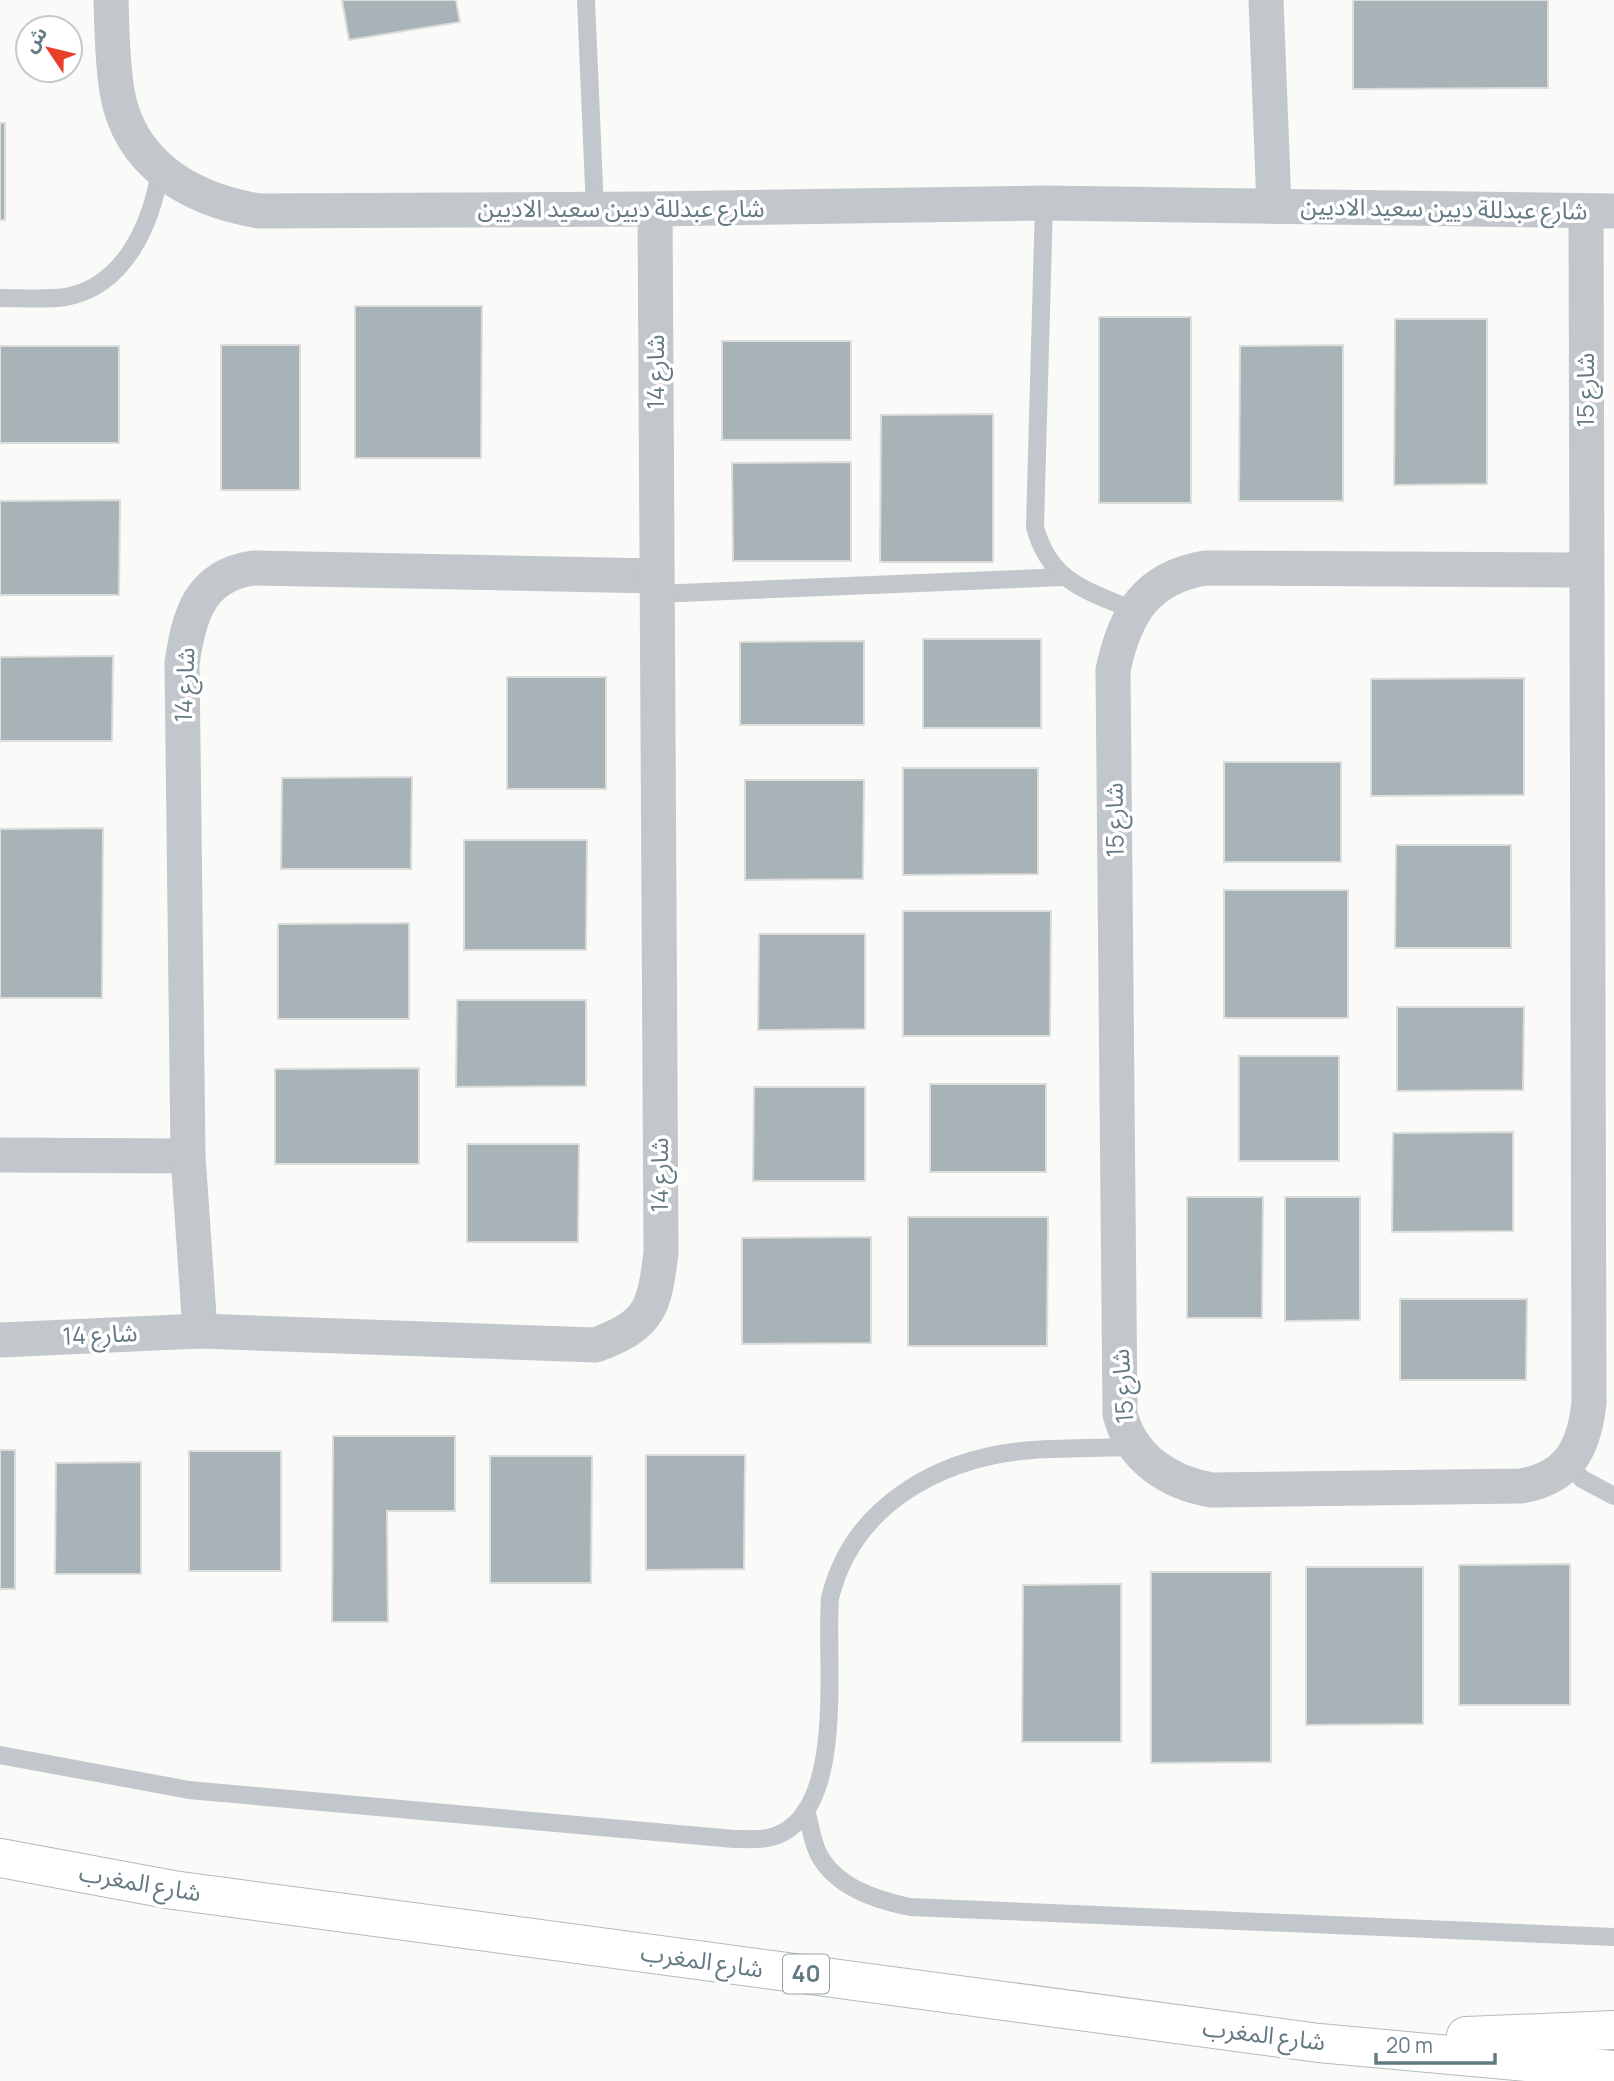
<svg xmlns="http://www.w3.org/2000/svg" width="1614" height="2081" font-family="Manrope,'Noto Sans Arabic',sans-serif">
	<rect width="100%" height="100%" fill="#fafaf8"/>
	<!-- building -->
	<g fill="#a7b3b7" stroke="#dcdcda" stroke-width="2">
		<polygon points="342,0 456,0 460,22 349,40"/>
		<polygon points="1353,0 1548,0 1548,88 1353,89"/>
		<rect x="0" y="123" width="5" height="97"/>
		<polygon points="355,306 482,306 481,458 355,458"/>
		<rect x="1099" y="317" width="92" height="186"/>
		<polygon points="1395,319 1487,319 1487,484 1394,485"/>
		<rect x="722" y="341" width="129" height="99"/>
		<rect x="221" y="345" width="79" height="145"/>
		<polygon points="1343,345 1343,501 1239,501 1240,346"/>
		<rect x="0" y="346" width="119" height="97"/>
		<polygon points="993,414 993,562 880,562 881,415"/>
		<polygon points="851,462 851,561 733,561 732,463"/>
		<polygon points="120,500 119,595 0,595 0,501"/>
		<rect x="923" y="639" width="118" height="89"/>
		<polygon points="864,641 864,725 740,725 740,642"/>
		<polygon points="113,656 112,741 0,741 0,657"/>
		<rect x="507" y="677" width="99" height="112"/>
		<polygon points="1524,678 1524,795 1371,796 1371,679"/>
		<rect x="1224" y="762" width="117" height="100"/>
		<polygon points="903,768 1038,768 1038,874 903,875"/>
		<polygon points="412,777 411,869 281,869 282,778"/>
		<polygon points="745,780 864,780 863,879 745,880"/>
		<polygon points="103,828 102,998 0,998 0,829"/>
		<polygon points="464,840 587,840 586,950 464,950"/>
		<polygon points="1396,845 1511,845 1511,948 1395,948"/>
		<rect x="1224" y="890" width="124" height="128"/>
		<polygon points="903,911 1051,911 1050,1036 903,1036"/>
		<polygon points="409,923 409,1019 278,1019 278,924"/>
		<polygon points="759,934 865,934 865,1029 758,1030"/>
		<polygon points="457,1000 586,1000 586,1086 456,1087"/>
		<polygon points="1397,1007 1524,1007 1523,1090 1397,1091"/>
		<rect x="1239" y="1056" width="100" height="105"/>
		<polygon points="419,1068 419,1164 275,1164 275,1069"/>
		<rect x="930" y="1084" width="116" height="88"/>
		<polygon points="754,1087 865,1087 865,1181 753,1181"/>
		<polygon points="1513,1132 1513,1231 1392,1232 1393,1133"/>
		<polygon points="467,1144 579,1144 578,1242 467,1242"/>
		<polygon points="1187,1197 1263,1197 1262,1318 1187,1318"/>
		<polygon points="1285,1197 1360,1197 1360,1320 1285,1321"/>
		<polygon points="908,1217 1048,1217 1047,1346 908,1346"/>
		<polygon points="871,1237 871,1343 742,1344 742,1238"/>
		<polygon points="1400,1299 1527,1299 1526,1380 1400,1380"/>
		<polygon points="333,1436 455,1436 455,1511 387,1511 388,1622 332,1622"/>
		<rect x="0" y="1450" width="15" height="139"/>
		<rect x="189" y="1451" width="92" height="120"/>
		<polygon points="646,1455 745,1455 744,1569 646,1570"/>
		<polygon points="490,1456 592,1456 591,1583 490,1583"/>
		<polygon points="141,1462 141,1574 55,1574 56,1463"/>
		<polygon points="1570,1564 1570,1705 1459,1705 1459,1565"/>
		<polygon points="1306,1567 1423,1567 1423,1724 1306,1725"/>
		<polygon points="1151,1572 1271,1572 1271,1762 1151,1763"/>
		<polygon points="1121,1584 1121,1742 1022,1742 1023,1585"/>
	</g>
	<g fill="none" stroke-linecap="round" stroke-linejoin="round">
		<!-- highway casing -->
		<g stroke="#b4babd" stroke-width="40">
			<g id="highway">
				<polyline points="0,1858 173,1890 1319,2043 1614,2070"/>
				<polyline points="1466,2036 1614,2030"/>
			</g>
		</g>
		<!-- lane -->
		<g stroke="#c1c7ca" stroke-width="18">
			<polyline points="586,0 595,210"/>
			<path d="M1044,203L1035,527C1050,583 1087,590 1135,611"/>
			<path d="M0,298C21,298 45,300 66,297C125,286 152,223 160,170"/>
			<polyline points="656,594 1064,577"/>
			<polyline points="1568,1463 1582,1479 1614,1496"/>
			<path d="M0,1755L189,1790L734,1839C750,1839 767,1841 782,1833C846,1801 825,1658 830,1598C853,1504 941,1457 1032,1450C1065,1448 1100,1448 1133,1447"/>
			<path d="M806,1810C810,1824 812,1840 818,1853C835,1887 876,1900 910,1907L1614,1937"/>
		</g>
		<!-- street -->
		<g stroke="#c1c7ca" stroke-width="35">
			<path d="M111,0C112,30 112,61 117,91C129,165 192,200 259,211L655,209L1044,203L1614,211"/>
			<polyline points="1266,0 1274,206"/>
			<path d="M1586,211L1589,1403C1584,1448 1569,1478 1521,1486L1212,1490C1169,1483 1131,1458 1120,1414L1113,670C1125,614 1146,578 1205,568L1587,570"/>
			<polyline points="0,1155 188,1156"/>
			<path d="M200,1331L188,1156L182,663C189,616 199,576 253,568L656,576"/>
			<path d="M0,1340L200,1331L596,1345C651,1324 654,1308 661,1253L655,209"/>
		</g>
		<!-- highway -->
		<use href="#highway" stroke="#fff" stroke-width="38"/>
	</g>
	<g text-anchor="middle" stroke-width="7" stroke-linejoin="round" paint-order="stroke">
		<!-- shield labels -->
		<rect fill="#fff" stroke="#92a2a8" stroke-width="2" x="783" y="1954.5" width="46" height="39" rx="5"/>
		<g font-size="23" font-weight="bold" fill="#647a83">
			<text x="806" y="1982">40</text>
		</g>
		<!-- street labels -->
		<g font-size="24" fill="#647a83" stroke="#fff">
			<text x="621" y="217">شارع عبدللة ديين سعيد الاديين</text>
			<text transform="translate(1444 209) rotate(1)" y="8">شارع عبدللة ديين سعيد الاديين</text>
			<text transform="translate(656 372) rotate(-90)" y="8">شارع 14</text>
			<text transform="translate(1586 390) rotate(-90)" y="8">شارع 15</text>
			<text transform="translate(185 685) rotate(-88)" y="8">شارع 14</text>
			<text transform="translate(1115 820) rotate(-91)" y="8">شارع 15</text>
			<text transform="translate(660 1175) rotate(-90)" y="8">شارع 14</text>
			<text transform="translate(100 1335) rotate(-3)" y="8">شارع 14</text>
			<text transform="translate(1123 1386) rotate(-94)" y="8">شارع 15</text>
			<text transform="translate(140 1883) rotate(10)" y="8">شارع المغرب</text>
			<text transform="translate(702 1961) rotate(8)" y="8">شارع المغرب</text>
			<text transform="translate(1264 2035) rotate(7)" y="8">شارع المغرب</text>
		</g>
	</g>
	<!-- north arrow -->
	<g transform="translate(49 49) rotate(305)"><circle r="33" fill="#ffffff" stroke="#c1cacd" stroke-width="2"/>
	<path d="M0-5L12 26L0 18L-12 26Z" fill="#e83f2a"/>
	<text y="-10" font-size="19" font-weight="bold" text-anchor="middle" fill="#647a83">ش</text>
	</g>
	<!-- scale -->
	<path d="M1376 2053v10h119v-10" fill="none" stroke="#647a83" stroke-width="3.5"/>
	<text x="1386" y="2053" font-size="21" fill="#647a83" stroke="#ffffff" stroke-width="5" paint-order="stroke">20 m</text>
</svg>
